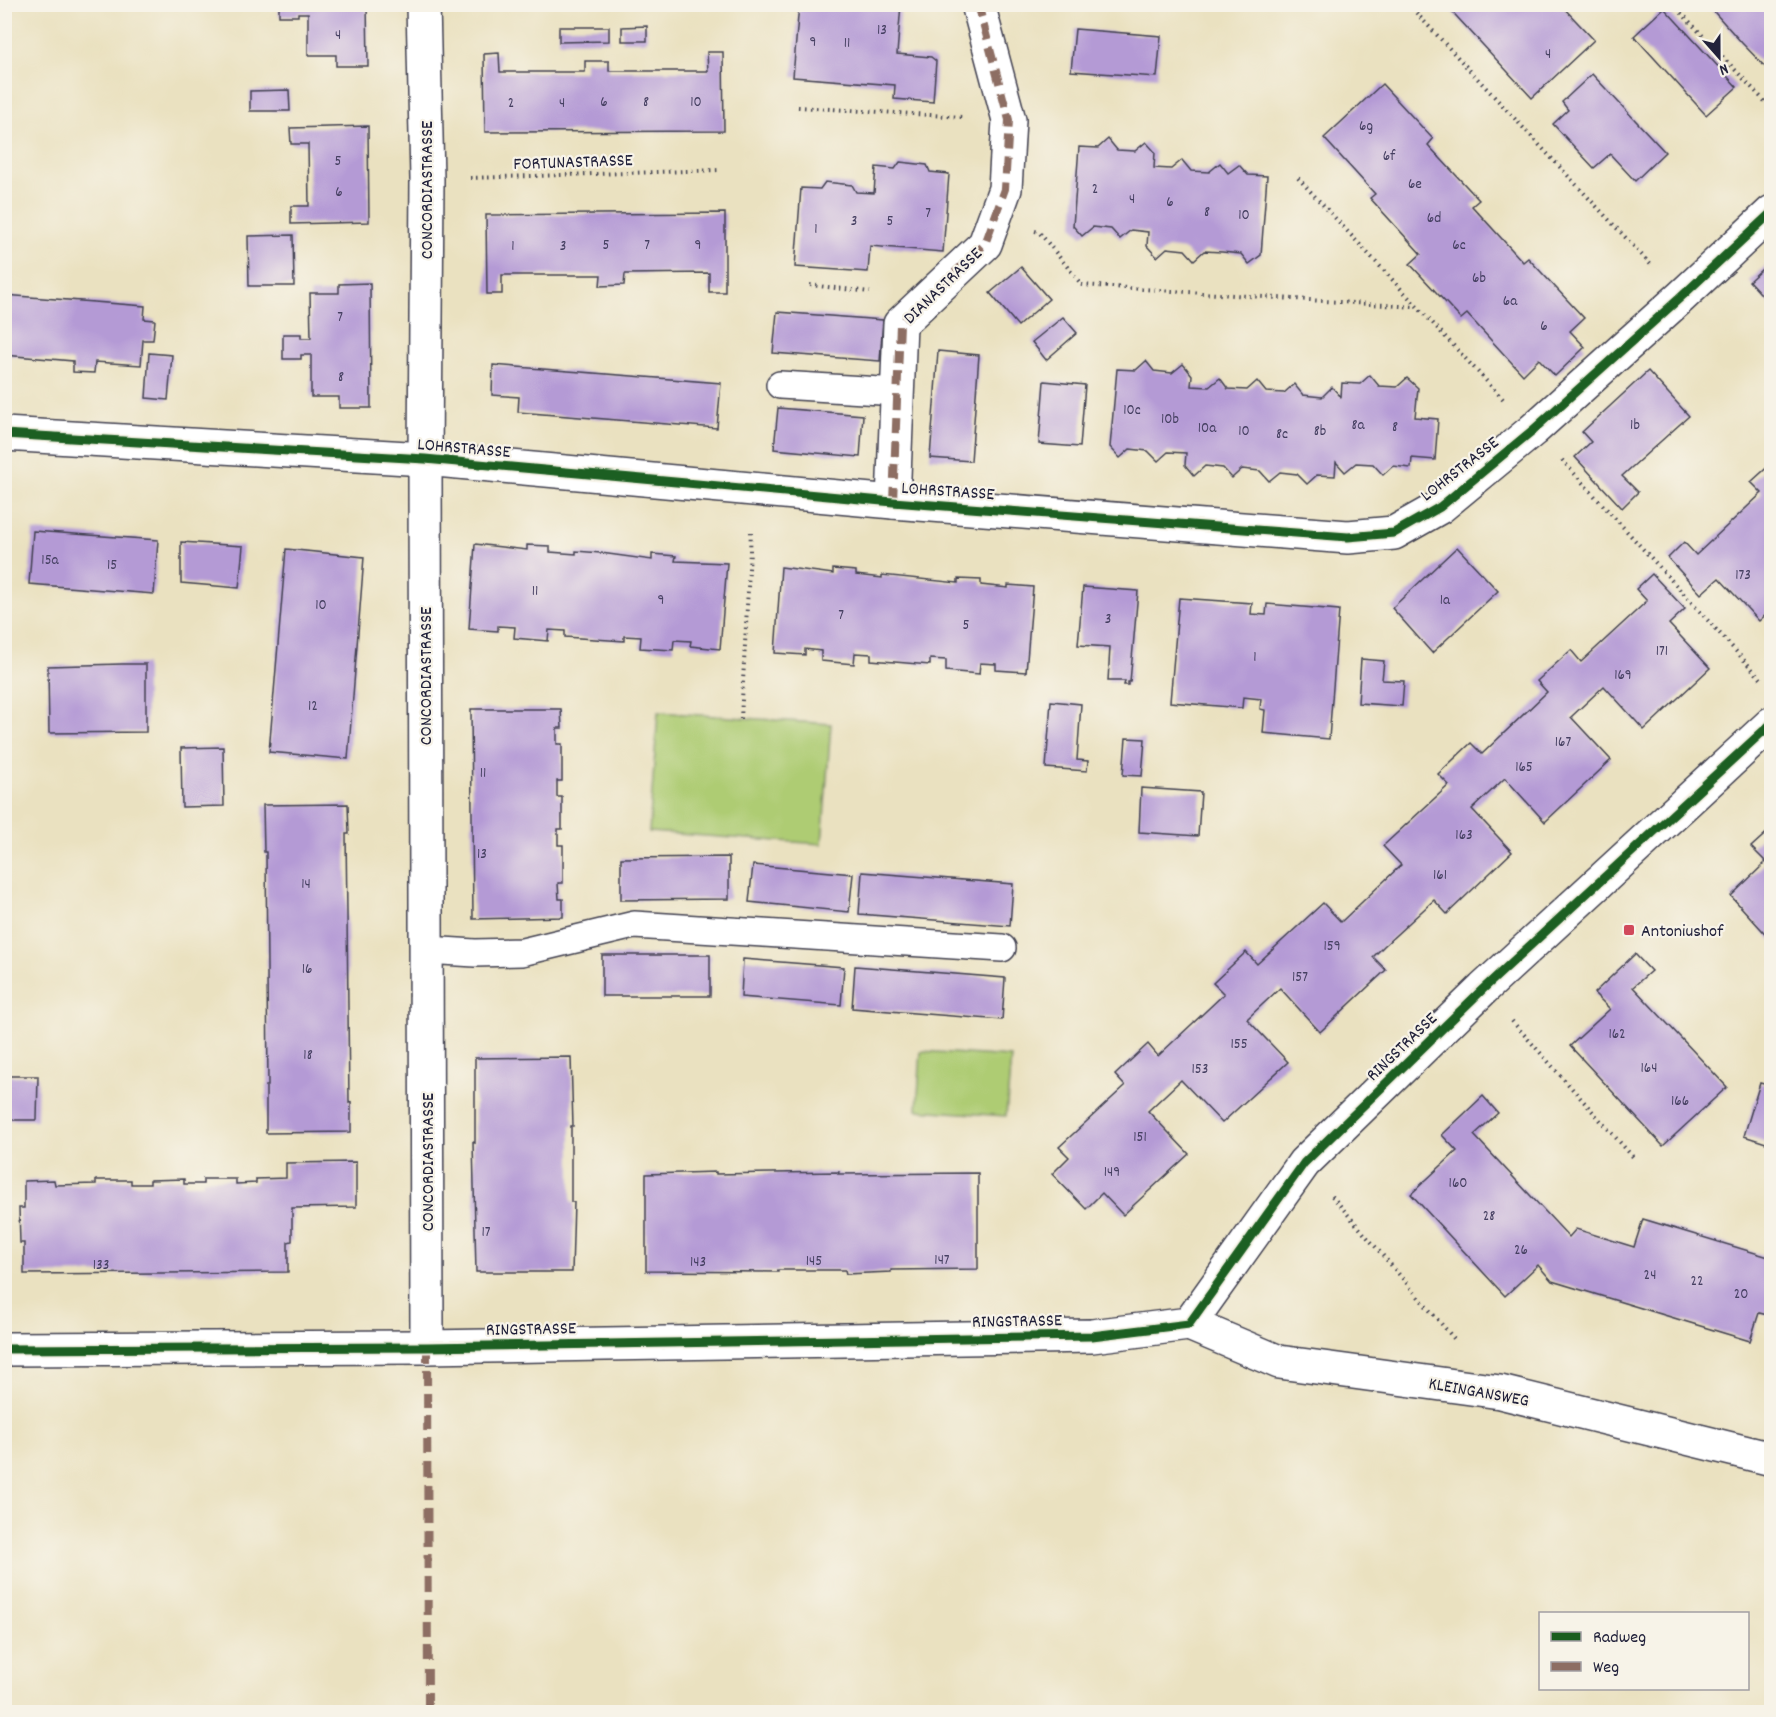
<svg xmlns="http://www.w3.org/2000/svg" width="1776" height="1717" font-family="Dekko,sans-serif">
	<rect width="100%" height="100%" fill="#f7f3e8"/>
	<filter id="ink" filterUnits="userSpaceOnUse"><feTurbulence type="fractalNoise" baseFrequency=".0167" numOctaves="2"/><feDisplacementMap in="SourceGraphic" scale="12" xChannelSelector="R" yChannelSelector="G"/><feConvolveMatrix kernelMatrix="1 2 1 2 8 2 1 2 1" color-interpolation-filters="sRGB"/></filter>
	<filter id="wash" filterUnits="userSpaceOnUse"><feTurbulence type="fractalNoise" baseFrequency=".008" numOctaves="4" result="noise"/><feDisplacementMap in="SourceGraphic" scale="24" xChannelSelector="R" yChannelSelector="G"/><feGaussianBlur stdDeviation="1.35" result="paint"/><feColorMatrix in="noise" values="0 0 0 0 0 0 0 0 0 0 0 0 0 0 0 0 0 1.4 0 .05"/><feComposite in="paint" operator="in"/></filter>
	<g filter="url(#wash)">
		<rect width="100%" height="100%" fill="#eae1c0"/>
		<!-- green -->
		<g fill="#aecc73" stroke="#687757" stroke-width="1.5">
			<polygon points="658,712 831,724 822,844 649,832"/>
			<polygon points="921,1051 1011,1057 1006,1116 917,1110"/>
		</g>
		<g id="blocks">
			<!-- building -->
			<g fill="#b49ad5">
				<polygon points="279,4 367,4 368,66 336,66 336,55 308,55 308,13 298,13 298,16 279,16"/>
				<polygon points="799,4 901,4 897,54 931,57 936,61 933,102 894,99 895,85 793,77"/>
				<polygon points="1445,4 1560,4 1594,40 1532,98"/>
				<polygon points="1707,4 1772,4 1772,74 1742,43"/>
				<polygon points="1664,8 1737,87 1706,115 1634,36"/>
				<polygon points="647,26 647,41 622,41 622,27"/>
				<polygon points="559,27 609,27 609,41 559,42"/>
				<polygon points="1075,29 1161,36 1157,77 1071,71"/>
				<polygon points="707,52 723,52 724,131 485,132 484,54 499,53 500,72 585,72 585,61 609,61 609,71 708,71"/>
				<polygon points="1592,74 1665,152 1635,181 1610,154 1594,168 1553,124 1568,110 1562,102"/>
				<polygon points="1382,84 1433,139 1428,145 1479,200 1472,206 1523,262 1528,258 1584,318 1570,331 1585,347 1555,376 1539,359 1523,375 1467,314 1461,319 1410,264 1421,254 1370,198 1375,194 1324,138"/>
				<polygon points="289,90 290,111 250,111 250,91"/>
				<polygon points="368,126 369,222 291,224 291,206 309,206 308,144 291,144 290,128"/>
				<polygon points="1108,139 1117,150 1135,151 1146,142 1155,152 1154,168 1171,169 1182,160 1191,171 1209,172 1220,163 1228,173 1239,165 1248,175 1267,176 1261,255 1249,264 1241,254 1222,252 1204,251 1194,260 1185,250 1167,248 1157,257 1147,246 1148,232 1131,230 1120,239 1111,229 1093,227 1082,236 1073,226 1079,147 1098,148"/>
				<polygon points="900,162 927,165 930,172 949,174 943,252 870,246 868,272 795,267 801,188 820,189 825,182 852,185 856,192 874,193 876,167 895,169"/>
				<polygon points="725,213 725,292 709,292 709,273 625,274 624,285 600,286 601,275 502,275 502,294 487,294 486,215"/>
				<polygon points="293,235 294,286 249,286 248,236"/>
				<polygon points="1772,260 1772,306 1749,281"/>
				<polygon points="1021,267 1049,299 1018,326 990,293"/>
				<polygon points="370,283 371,408 339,408 339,397 311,397 311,355 301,355 301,359 283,359 283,334 301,334 301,338 311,338 310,293 339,293 339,284"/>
				<polygon points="4,295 145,306 144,319 155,320 153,340 143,340 141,365 95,362 94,373 73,372 73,361 4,355"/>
				<polygon points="777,312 883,320 880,361 773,353"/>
				<polygon points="1063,317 1077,333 1046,360 1032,342"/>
				<polygon points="938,351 979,355 971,461 930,458"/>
				<polygon points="149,353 172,355 168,400 146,398"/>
				<polygon points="1146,361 1154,371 1172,373 1183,364 1192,375 1191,386 1209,387 1220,378 1228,389 1247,390 1257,381 1266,392 1284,393 1294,384 1303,395 1322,397 1332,387 1341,397 1342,383 1360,384 1370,375 1379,386 1397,387 1407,378 1418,388 1415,417 1438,419 1435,460 1412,458 1411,468 1393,466 1383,475 1373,464 1356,463 1345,472 1336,462 1335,476 1317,475 1307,484 1297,474 1280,472 1269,481 1260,471 1242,469 1232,478 1223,468 1205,466 1194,476 1185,465 1186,453 1168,452 1158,461 1148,451 1130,449 1120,458 1110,447 1117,369 1136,370"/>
				<polygon points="493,365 721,383 717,428 518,412 519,397 492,395"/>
				<polygon points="1648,371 1689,416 1622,476 1638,492 1622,508 1575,457 1591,442 1582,432"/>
				<polygon points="1044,381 1085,385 1080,447 1039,444"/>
				<polygon points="778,408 863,415 860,457 774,449"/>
				<polygon points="1772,463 1772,609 1759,621 1719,578 1701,594 1668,558 1684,542 1696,555 1762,493 1751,482"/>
				<polygon points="33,531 158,540 154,594 29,584"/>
				<polygon points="181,542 243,546 239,588 181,583"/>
				<polygon points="475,544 527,550 527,545 550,546 550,552 576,554 576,551 601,553 652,560 652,554 676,556 675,561 727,563 720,649 690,646 691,641 674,640 673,650 640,648 641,637 624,636 624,641 565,637 565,631 549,630 548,641 514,638 515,627 498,626 498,631 469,629"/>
				<polygon points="1457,547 1498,591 1432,653 1392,608"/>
				<polygon points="286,549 364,557 348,759 269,752"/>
				<polygon points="781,567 833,574 833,569 856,571 856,575 882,578 882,575 958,583 958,579 981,580 981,585 1008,588 1008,585 1033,587 1026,672 996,670 996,664 980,663 979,674 946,671 946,660 930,659 930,665 871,660 871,654 855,653 854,664 821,661 821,651 805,649 805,655 775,653"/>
				<polygon points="1652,574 1685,609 1669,624 1710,668 1644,730 1604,686 1571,717 1611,760 1545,822 1505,778 1472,809 1512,852 1447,914 1434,900 1384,946 1373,957 1386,970 1320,1032 1280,988 1247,1019 1288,1062 1222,1123 1181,1080 1148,1111 1189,1154 1123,1215 1102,1193 1086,1209 1052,1174 1069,1157 1059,1147 1125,1086 1115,1075 1148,1044 1158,1056 1224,994 1213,983 1246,952 1257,964 1323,903 1341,922 1401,865 1383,846 1449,785 1438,774 1471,743 1482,754 1547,692 1537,681 1571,650 1581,662 1647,601 1636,589"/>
				<polygon points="1083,587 1138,591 1130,682 1128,682 1128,685 1124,685 1125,681 1108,681 1110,647 1078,645"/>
				<polygon points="1179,598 1252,603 1251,614 1266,615 1267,604 1339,610 1329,739 1263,733 1265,710 1260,709 1261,699 1243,697 1242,708 1170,702"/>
				<polygon points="1361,659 1384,661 1382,680 1404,681 1402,706 1358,703"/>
				<polygon points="122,664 146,664 146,732 49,733 48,666"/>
				<polygon points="1051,701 1081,704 1077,760 1088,761 1087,771 1046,768"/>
				<polygon points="471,709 561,709 562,728 557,728 557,744 562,744 562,781 557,781 557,797 562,797 562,829 558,829 558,845 563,845 563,883 558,883 559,899 563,899 563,917 473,919"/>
				<polygon points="1126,738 1145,739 1142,776 1123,775"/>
				<polygon points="223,747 224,806 182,807 181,748"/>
				<polygon points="1141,788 1201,792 1198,836 1139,832"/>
				<polygon points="348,804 349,834 346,834 347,914 349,1103 351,1102 351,1132 266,1133 266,1086 268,1086 266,852 264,852 263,805"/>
				<polygon points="1772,828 1772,941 1731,896 1766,862 1751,847"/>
				<polygon points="729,857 729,899 621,900 621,858"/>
				<polygon points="753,865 853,874 849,912 749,902"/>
				<polygon points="862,872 1013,884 1010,926 859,914"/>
				<polygon points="1635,954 1651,971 1633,987 1727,1087 1663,1146 1570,1046 1610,1009 1594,993"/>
				<rect x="602" y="955" width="108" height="41"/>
				<polygon points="743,959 844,967 841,1005 741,997"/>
				<polygon points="855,966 1005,978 1002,1020 852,1008"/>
				<polygon points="571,1057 573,1126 571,1126 571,1202 574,1202 572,1272 476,1272 473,1142 475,1143 475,1058"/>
				<polygon points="4,1076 38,1076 37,1120 4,1120"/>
				<polygon points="1760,1083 1772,1086 1772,1145 1744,1136"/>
				<polygon points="1483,1096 1498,1113 1474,1135 1569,1237 1576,1229 1634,1247 1643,1219 1772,1258 1772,1316 1759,1313 1750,1341 1552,1281 1538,1265 1505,1296 1411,1194 1457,1151 1442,1135"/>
				<polygon points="356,1162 356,1207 292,1208 292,1241 288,1242 288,1272 24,1274 24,1243 20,1243 19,1208 24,1208 24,1181 54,1180 55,1185 96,1184 96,1180 131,1180 131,1184 150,1184 150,1180 184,1179 184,1184 203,1184 203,1179 236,1179 236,1184 256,1183 256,1179 286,1178 286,1163"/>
				<polygon points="716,1172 716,1174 839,1172 838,1174 978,1173 978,1269 891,1270 891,1272 846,1274 845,1270 778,1270 778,1272 646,1271 646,1174"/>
			</g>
		</g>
	</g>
	<g filter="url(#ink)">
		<use href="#blocks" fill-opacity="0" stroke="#403f4f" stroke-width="1.5"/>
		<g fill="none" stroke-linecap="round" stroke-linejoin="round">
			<!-- service casing -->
			<g stroke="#403f4f" stroke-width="30">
				<g id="service">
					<polyline points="780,385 898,392"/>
					<polyline points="426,950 475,953 522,952 634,925 1002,948"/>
				</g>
			</g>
			<!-- minor casing -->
			<g stroke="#403f4f" stroke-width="36">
				<g id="minor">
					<polyline points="423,4 427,179 425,459 427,1347"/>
					<polyline points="4,434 425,459 893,502 1348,537 1394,533 1440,507 1533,430 1681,297 1772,212"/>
					<polyline points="893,502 900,324 985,244 1005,189 1009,120 978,4"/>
					<polyline points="1189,1324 1279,1362 1500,1392 1772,1459"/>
					<polyline points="4,1349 427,1347 1092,1336 1189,1324 1304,1163 1483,989 1772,723"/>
				</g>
			</g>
			<!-- path -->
			<g stroke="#403f4f" stroke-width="4" stroke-dasharray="1.5 4.5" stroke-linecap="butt">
				<polyline points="1408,4 1652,266"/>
				<polyline points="1673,4 1772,109"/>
				<polyline points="798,107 963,117"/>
				<polyline points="470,178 720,170"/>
				<polyline points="1298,178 1503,399"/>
				<polyline points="1035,231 1039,232 1082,285 1415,307"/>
				<polyline points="810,285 870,292"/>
				<polyline points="1562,460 1763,681"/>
				<polyline points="741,719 751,532"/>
				<polyline points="1512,1021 1633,1157"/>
				<polyline points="1332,1196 1456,1341"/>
			</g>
			<!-- service -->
			<use href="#service" stroke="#fff" stroke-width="27"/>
			<!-- minor -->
			<use href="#minor" stroke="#fff" stroke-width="33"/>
			<!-- quiet -->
			<g stroke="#8d6e63" stroke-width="8" stroke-dasharray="15 8" stroke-linecap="butt">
				<polyline points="893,502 900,324 985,244 1005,189 1009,120 978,4"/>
				<polyline points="427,1347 428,1712"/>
			</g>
			<!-- cycleway casing -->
			<g stroke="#f7f3e8" stroke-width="13">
				<g id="cycleway">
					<polyline points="4,434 425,459 893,502 1348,537 1394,533 1440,507 1533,430 1681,297 1772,212"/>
					<polyline points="4,1349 427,1347 1092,1336 1189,1324 1304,1163 1483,989 1772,723"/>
				</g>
			</g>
			<!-- cycleway -->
			<use href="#cycleway" stroke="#1b5e20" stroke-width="9"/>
		</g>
	</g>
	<!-- markers -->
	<rect fill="#d1495b" stroke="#f7f3e8" stroke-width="2" x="1623" y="924" width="12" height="12" rx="3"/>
	<g text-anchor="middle" stroke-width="4.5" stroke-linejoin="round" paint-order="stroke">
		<!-- number labels -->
		<g font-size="15" fill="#464062">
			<text x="882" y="34">13</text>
			<text x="338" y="39">4</text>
			<text x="813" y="46">9</text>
			<text x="847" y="47">11</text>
			<text x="1548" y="58">4</text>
			<text x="604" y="106">6</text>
			<text x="646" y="106">8</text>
			<text x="696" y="106">10</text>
			<text x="511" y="107">2</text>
			<text x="562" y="107">4</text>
			<text x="1366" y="130">6g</text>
			<text x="1389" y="160">6f</text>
			<text x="338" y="165">5</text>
			<text x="1415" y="188">6e</text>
			<text x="1095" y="193">2</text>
			<text x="339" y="196">6</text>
			<text x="1132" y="203">4</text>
			<text x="1170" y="206">6</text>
			<text x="1207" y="216">8</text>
			<text x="928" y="217">7</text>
			<text x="1244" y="219">10</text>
			<text x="1434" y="222">6d</text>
			<text x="854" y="225">3</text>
			<text x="890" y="225">5</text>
			<text x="816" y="233">1</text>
			<text x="606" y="249">5</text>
			<text x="647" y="249">7</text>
			<text x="698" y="249">9</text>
			<text x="1459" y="249">6c</text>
			<text x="513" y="250">1</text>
			<text x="563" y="250">3</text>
			<text x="1479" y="282">6b</text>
			<text x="1510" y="305">6a</text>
			<text x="340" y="321">7</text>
			<text x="1544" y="330">6</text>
			<text x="341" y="381">8</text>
			<text x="1132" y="414">10c</text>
			<text x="1170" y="423">10b</text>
			<text x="1358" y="429">8a</text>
			<text x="1635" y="429">1b</text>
			<text x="1395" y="431">8</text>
			<text x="1207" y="432">10a</text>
			<text x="1244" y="435">10</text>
			<text x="1320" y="435">8b</text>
			<text x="1282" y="438">8c</text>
			<text x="50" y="564">15a</text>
			<text x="112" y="569">15</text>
			<text x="1743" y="579">173</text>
			<text x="535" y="595">11</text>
			<text x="661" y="604">9</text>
			<text x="1445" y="604">1a</text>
			<text x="321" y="609">10</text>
			<text x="841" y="619">7</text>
			<text x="1108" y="623">3</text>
			<text x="966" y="629">5</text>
			<text x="1662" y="655">171</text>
			<text x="1255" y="661">1</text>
			<text x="1623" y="679">169</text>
			<text x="313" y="710">12</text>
			<text x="1563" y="746">167</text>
			<text x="1524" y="771">165</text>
			<text x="483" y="777">11</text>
			<text x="1464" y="839">163</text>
			<text x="482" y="858">13</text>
			<text x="1440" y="879">161</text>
			<text x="306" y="888">14</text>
			<text x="1332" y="950">159</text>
			<text x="307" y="973">16</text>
			<text x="1300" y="981">157</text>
			<text x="1617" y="1038">162</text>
			<text x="1239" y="1048">155</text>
			<text x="308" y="1059">18</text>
			<text x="1649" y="1072">164</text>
			<text x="1200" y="1073">153</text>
			<text x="1680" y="1105">166</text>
			<text x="1140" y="1141">151</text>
			<text x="1112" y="1176">149</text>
			<text x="1458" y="1187">160</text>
			<text x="1489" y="1220">28</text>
			<text x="486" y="1236">17</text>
			<text x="1521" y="1254">26</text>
			<text x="942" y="1264">147</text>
			<text x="814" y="1265">145</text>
			<text x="698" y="1266">143</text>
			<text x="101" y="1269">133</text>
			<text x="1650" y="1279">24</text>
			<text x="1697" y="1285">22</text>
			<text x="1741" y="1298">20</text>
		</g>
		<!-- street labels -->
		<g font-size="18" fill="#22223b" stroke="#f7f3e8">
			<text transform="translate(573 161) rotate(-2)" y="6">FORTUNASTRASSE</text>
			<text transform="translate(426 190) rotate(-90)" y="6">CONCORDIASTRASSE</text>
			<text transform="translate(942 285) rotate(-44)" y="6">DIANASTRASSE</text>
			<text transform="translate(464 447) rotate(5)" y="6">LOHRSTRASSE</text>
			<text transform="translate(1459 468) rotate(-38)" y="6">LOHRSTRASSE</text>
			<text transform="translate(948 490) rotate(4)" y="6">LOHRSTRASSE</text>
			<text transform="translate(425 676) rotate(-90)" y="6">CONCORDIASTRASSE</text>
			<text transform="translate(1401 1046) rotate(-44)" y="6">RINGSTRASSE</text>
			<text transform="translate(427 1162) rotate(-90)" y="6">CONCORDIASTRASSE</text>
			<text transform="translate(1017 1320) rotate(-1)" y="6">RINGSTRASSE</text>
			<text transform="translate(531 1328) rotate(-1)" y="6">RINGSTRASSE</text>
			<text transform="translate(1479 1391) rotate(10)" y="6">KLEINGANSWEG</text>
		</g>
		<!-- poi labels -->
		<g font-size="18" fill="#22223b" stroke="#f7f3e8" text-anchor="start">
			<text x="1641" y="936">Antoniushof</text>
		</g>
	</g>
	<!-- margin -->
	<rect width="1776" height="1717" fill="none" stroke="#f7f3e8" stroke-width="24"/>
	<!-- legend -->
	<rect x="1539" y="1612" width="210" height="78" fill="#f7f3e8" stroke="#a29fa3" stroke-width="1.5"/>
	<rect x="1551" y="1632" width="30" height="9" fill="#1b5e20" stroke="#a29fa3" stroke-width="1.5"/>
	<text x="1593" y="1642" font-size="18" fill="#22223b">Radweg</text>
	<rect x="1551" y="1662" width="30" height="9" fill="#8d6e63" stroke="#a29fa3" stroke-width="1.5"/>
	<text x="1593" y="1672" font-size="18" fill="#22223b">Weg</text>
	<!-- north arrow -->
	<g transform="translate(1719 57) rotate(159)" stroke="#f7f3e8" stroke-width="4.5" paint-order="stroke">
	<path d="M0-4.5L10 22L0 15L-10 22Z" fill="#22223b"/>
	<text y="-9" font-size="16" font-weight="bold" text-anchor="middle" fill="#22223b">N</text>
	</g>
</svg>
